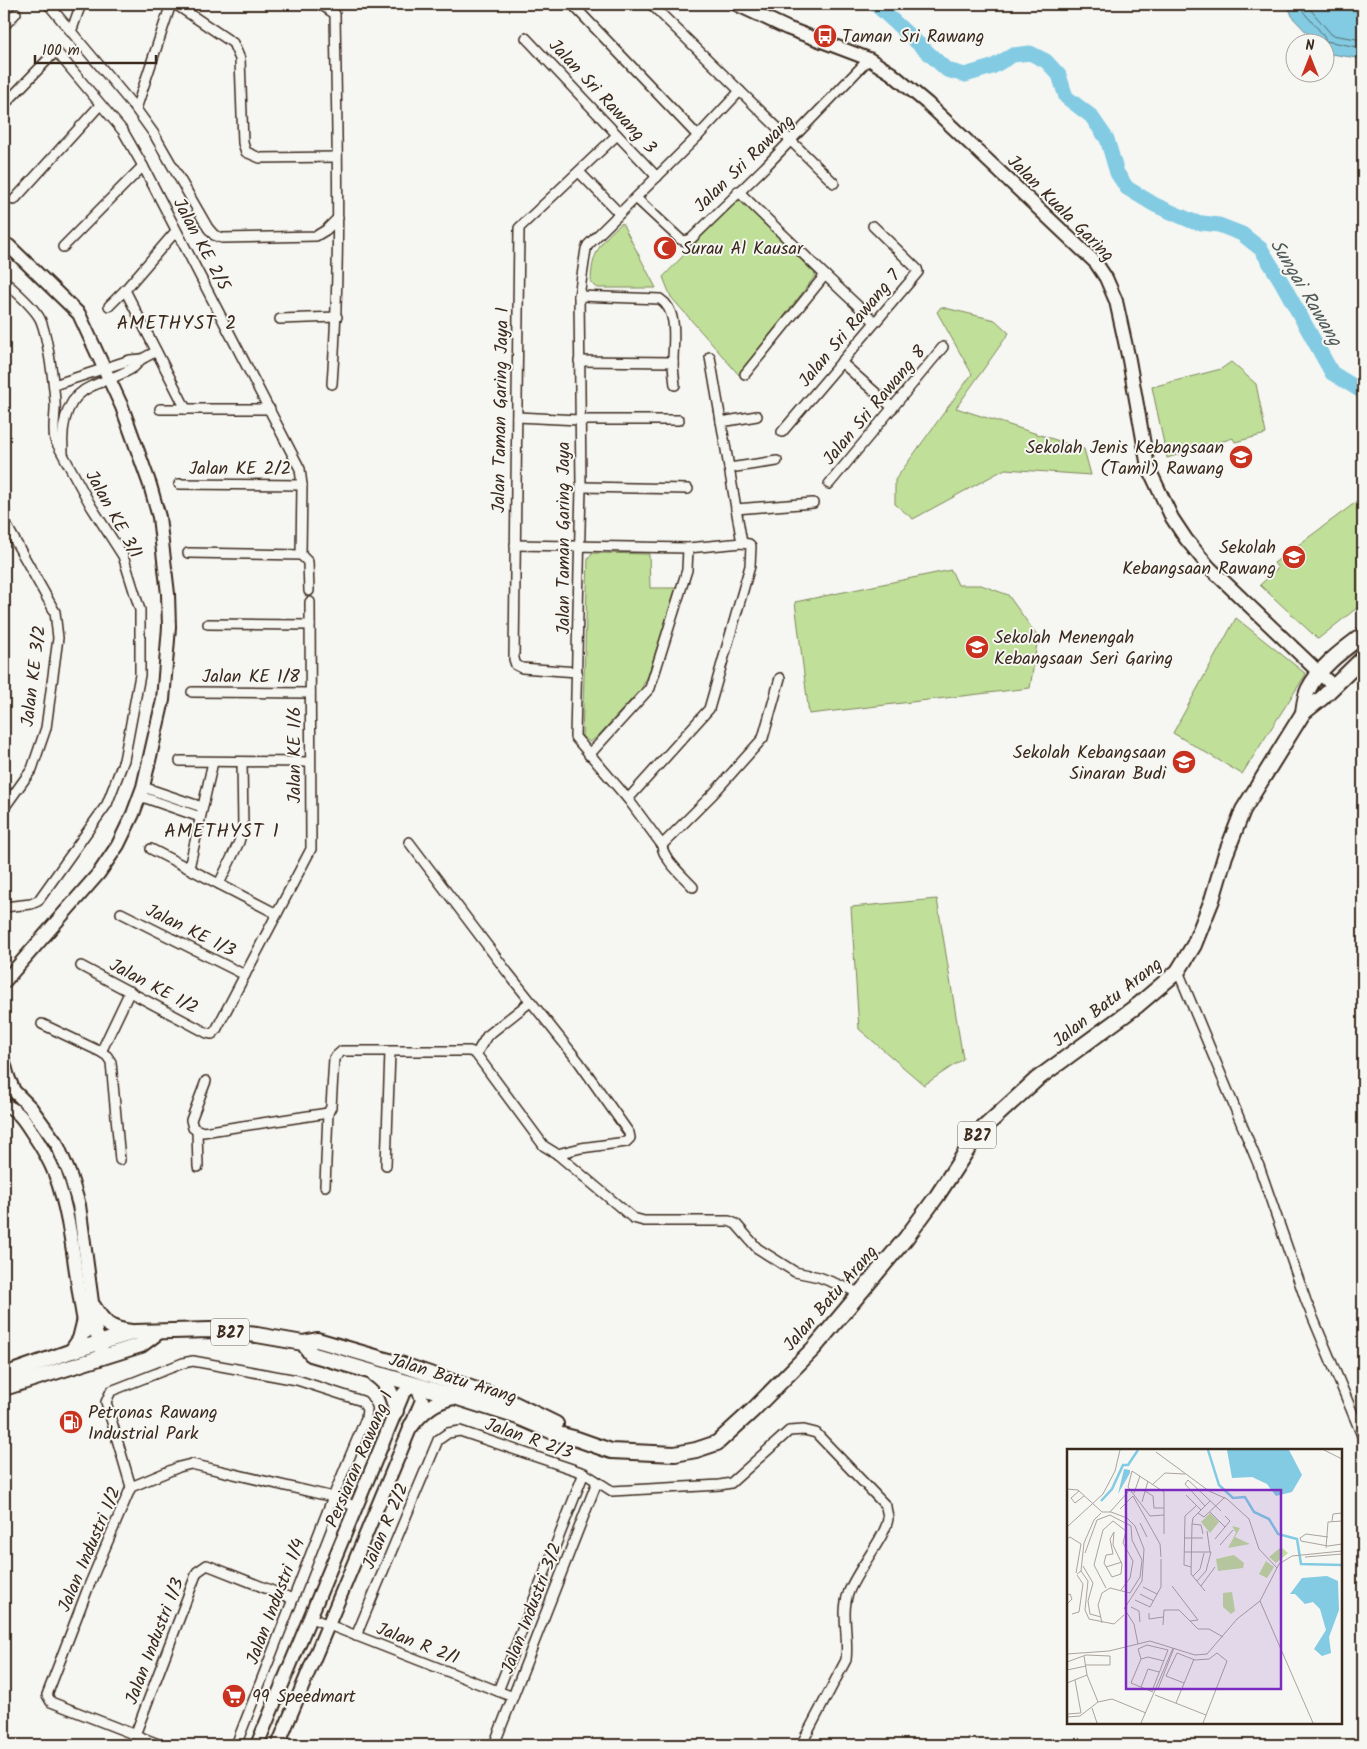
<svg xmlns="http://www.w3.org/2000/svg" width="1367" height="1749" font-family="Kalam,sans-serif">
	<rect width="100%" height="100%" fill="#f6f6f2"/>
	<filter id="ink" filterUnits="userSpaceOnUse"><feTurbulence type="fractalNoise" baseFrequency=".02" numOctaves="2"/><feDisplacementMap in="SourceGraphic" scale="10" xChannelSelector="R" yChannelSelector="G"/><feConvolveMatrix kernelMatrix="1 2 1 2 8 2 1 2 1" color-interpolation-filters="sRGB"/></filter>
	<g filter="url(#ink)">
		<!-- green -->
		<g fill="#c0e099" stroke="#7e855c">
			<polygon points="739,197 816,275 739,375 671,297 663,277"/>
			<path d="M622,223L656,288H598L591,283C591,254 601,240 622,223Z"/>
			<polygon points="941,307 995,320 1009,333 956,408 1084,449 1091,475 1005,469 913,519 895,504 895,480 972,374 937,312"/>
			<polygon points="1231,362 1256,384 1266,434 1235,442 1233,438 1167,458 1152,387 1221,369"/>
			<polygon points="1363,497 1363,603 1318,639 1260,585 1278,568 1274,563"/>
			<polygon points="593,553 649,554 650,588 676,588 648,676 641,689 597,737 590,742 582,737 588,559"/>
			<polygon points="951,570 958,585 981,585 1008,595 1038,637 1030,688 809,714 795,602"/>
			<polygon points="1236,618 1306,674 1242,774 1173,733"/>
			<polygon points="937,899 963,1059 924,1085 859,1029 851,907"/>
		</g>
		<!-- water -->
		<polygon fill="#82cbe3" stroke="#668b94" points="1287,4 1363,4 1363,59 1325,53 1324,42 1316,42 1293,18"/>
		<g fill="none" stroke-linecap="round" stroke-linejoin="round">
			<!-- shore -->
			<g stroke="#576a6d" stroke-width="1">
				<path d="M1299,4C1305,18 1320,27 1326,41L1363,48"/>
				<polyline points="1307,4 1309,8 1332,35 1363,40"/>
			</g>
			<!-- river -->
			<polyline stroke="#82cbe3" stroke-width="15" points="875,4 947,70 965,75 992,67 1013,55 1030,53 1046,61 1059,75 1066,97 1091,116 1107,139 1117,173 1127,188 1155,205 1194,222 1219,225 1242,234 1261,249 1281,281 1332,373 1363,392"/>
			<!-- street casing -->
			<g stroke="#3b2a1e" stroke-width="12">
				<g id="street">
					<polyline points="48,4 136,109 154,134 208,228 214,235 222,238 316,236 326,230 338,218"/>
					<polyline points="175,4 233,43 240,59 243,143 246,152 260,158 337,157"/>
					<path d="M320,4L335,14C337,138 341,261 332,384"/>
					<polyline points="572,4 698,136"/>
					<polyline points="651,4 834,183"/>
					<polyline points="4,26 16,13"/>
					<polyline points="71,32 81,4"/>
					<polyline points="526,38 657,177"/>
					<polyline points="4,105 56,51 123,131 143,166 300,469 302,485 301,555"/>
					<polyline points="136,109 171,4"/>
					<polyline points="579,172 619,213"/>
					<polyline points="738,191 825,275 875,322"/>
					<polyline points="636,198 680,239 685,241 691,239 765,167 869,59"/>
					<polyline points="14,200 100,105"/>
					<polyline points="63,247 143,166"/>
					<path d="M4,281C16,292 30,303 39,317C47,330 54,385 55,401C56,415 52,427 55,440L91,506L123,556L140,610V675L124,760L107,804L38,901L31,904L4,907"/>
					<polyline points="125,290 186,409"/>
					<path d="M579,296L660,299C679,311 673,342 673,361C673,369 674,377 675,385"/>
					<polyline points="109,306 125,290 176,231"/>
					<polyline points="280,319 337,317"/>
					<polyline points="710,357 742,543"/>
					<polyline points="579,361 673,362"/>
					<polyline points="841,362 893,408"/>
					<polyline points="745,374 825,275"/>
					<polyline points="54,385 130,360 141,359"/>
					<polyline points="160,409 270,409"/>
					<polyline points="517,417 579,420 679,420"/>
					<polyline points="721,422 757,416"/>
					<polyline points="782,432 918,272 917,269 873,226"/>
					<path d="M63,452C61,425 66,397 92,386C105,380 119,376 131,369C136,367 138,361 142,359C147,356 152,354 156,351"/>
					<polyline points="729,468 777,461"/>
					<polyline points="179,484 302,485"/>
					<polyline points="829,484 943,347"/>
					<polyline points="581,487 688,489"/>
					<polyline points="736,509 813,503"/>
					<polyline points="4,521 55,612 58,638 46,728 32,769 4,808"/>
					<polyline points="515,545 688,548 742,543 749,544 751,546 750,566 709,709 628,799"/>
					<polyline points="188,553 301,555"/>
					<polyline points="301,555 308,562 309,591"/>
					<polyline points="208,624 310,625"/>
					<polyline points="577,672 522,668 516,665 514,659 519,228 617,135"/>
					<polyline points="192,692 310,693"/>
					<polyline points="589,755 650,688 687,570 688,548"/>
					<polyline points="180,761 310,762"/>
					<polyline points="143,787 202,807"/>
					<polyline points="140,796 200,817"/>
					<polyline points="409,842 508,973 579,1062 629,1133 630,1138 626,1142 581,1148 557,1154"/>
					<polyline points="662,845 628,799 575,737 581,487 579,296 586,249 588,245 698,136 740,91"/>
					<polyline points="662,845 713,794 763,738 780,678"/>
					<path d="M662,845C662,858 684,877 693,887"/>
					<polyline points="151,849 277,914"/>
					<polyline points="189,868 213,762"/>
					<polyline points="219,884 239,842 243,827 242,762"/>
					<polyline points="121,913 245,975"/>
					<polyline points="81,966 207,1033 212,1034 216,1030 311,849 310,602"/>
					<polyline points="1178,971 1259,1166 1306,1301 1363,1438"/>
					<polyline points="42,1024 101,1052 107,1056 111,1062 120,1160"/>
					<polyline points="101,1052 130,991"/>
					<polyline points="476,1054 487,1036 530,1002"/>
					<polyline points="206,1081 191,1120 193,1128 203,1132 328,1113"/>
					<polyline points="197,1130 198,1167"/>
					<polyline points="386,1165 390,1052"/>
					<polyline points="325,1186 328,1113 331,1107 334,1058 342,1051 470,1051 476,1054 544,1146 557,1154 633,1218 644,1221 729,1221 736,1224 757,1248 795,1272 819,1277 860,1293"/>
					<polyline points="131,1487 106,1402 111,1391 183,1363 193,1361 297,1380 362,1401 367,1409 366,1418 333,1497 236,1745"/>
					<polyline points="311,1618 513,1697"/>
					<path d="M356,1636L438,1440L448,1433L460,1431L584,1473L612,1491L720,1485L731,1483L789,1431L804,1430L816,1433L886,1506C886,1510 888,1514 888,1518C887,1536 855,1572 848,1594C841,1613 849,1639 846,1660L801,1745"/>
					<polyline points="498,1691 584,1473"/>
					<polyline points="135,1735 197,1572 207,1565 293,1599"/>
					<polyline points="161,1745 51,1702 47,1695 88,1588 131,1487 179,1467 191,1464 333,1497 356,1507"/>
					<polyline points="494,1745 597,1482"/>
				</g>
			</g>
			<!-- secondary casing -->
			<g stroke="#3b2a1e" stroke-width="16">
				<g id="secondary">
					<polyline points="736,4 787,28 869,59 891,73 928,104 1096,263 1106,278 1116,301 1129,360 1148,467 1172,518 1186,539 1209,567 1333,686"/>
					<polyline points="4,243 9,246 79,314 122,407 150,485 159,517 168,594 169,627 163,700 143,787 133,814 118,845 99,873 4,982"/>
					<polyline points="4,1062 8,1077 6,1085"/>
					<polyline points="8,1077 14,1091 31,1108 57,1144 70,1175 79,1205 96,1332 102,1351"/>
					<path d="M4,1105C17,1109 24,1120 31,1131C40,1144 49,1159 55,1174C73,1222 75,1281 86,1332"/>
					<polyline points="257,1745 403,1394 409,1388 417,1385 422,1400 278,1745"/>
				</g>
			</g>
			<!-- primary casing -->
			<g stroke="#3b2a1e" stroke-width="18">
				<g id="primary">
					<path d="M1303,713C1304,706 1305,696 1308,690C1319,667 1343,650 1363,635"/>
					<path d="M93,1306C104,1324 110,1329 131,1332"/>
					<polyline points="303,1343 317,1340 403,1365 509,1401 556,1424"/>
					<polyline points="72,1351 80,1339 84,1323"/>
					<path d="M374,1374C389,1385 392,1393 396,1411"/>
					<polyline points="4,1375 72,1351 135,1332 210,1330 257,1335 303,1343 311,1354 417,1385 518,1417 558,1434 577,1439 611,1451 675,1454 696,1450 717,1443 753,1410 814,1348 906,1238 937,1196 979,1132 1037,1079 1138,1005 1178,971 1194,945 1212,900 1225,856 1243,810 1303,713 1322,698 1363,658"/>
					<polyline points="4,1388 141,1345 157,1333"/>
					<path d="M411,1426C423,1410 435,1401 454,1397"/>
				</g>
			</g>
			<!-- street -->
			<use href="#street" stroke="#f6f6f2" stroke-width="9"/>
			<!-- secondary -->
			<use href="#secondary" stroke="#f6f6f2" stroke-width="12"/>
			<!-- primary -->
			<use href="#primary" stroke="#f6f6f2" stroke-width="14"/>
		</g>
	</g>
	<!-- icons -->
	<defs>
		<g id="bus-disc" transform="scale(1.25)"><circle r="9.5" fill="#c8321e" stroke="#f6f6f2"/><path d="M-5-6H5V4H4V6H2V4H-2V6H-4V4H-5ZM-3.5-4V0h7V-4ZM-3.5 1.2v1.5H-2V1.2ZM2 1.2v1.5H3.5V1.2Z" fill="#fff"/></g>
		<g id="mosque-disc" transform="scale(1.25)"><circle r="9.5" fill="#c8321e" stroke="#f6f6f2"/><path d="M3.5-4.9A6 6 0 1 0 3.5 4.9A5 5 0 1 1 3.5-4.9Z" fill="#fff"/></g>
		<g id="school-disc" transform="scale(1.25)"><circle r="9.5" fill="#c8321e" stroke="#f6f6f2"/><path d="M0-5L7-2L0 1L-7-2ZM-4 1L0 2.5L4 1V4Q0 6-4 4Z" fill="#fff"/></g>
		<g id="fuel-disc" transform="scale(1.25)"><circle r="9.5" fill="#c8321e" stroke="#f6f6f2"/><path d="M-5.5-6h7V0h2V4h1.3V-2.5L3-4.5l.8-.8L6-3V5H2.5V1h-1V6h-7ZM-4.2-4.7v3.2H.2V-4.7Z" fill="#fff"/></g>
		<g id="supermarket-disc" transform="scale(1.25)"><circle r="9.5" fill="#c8321e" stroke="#f6f6f2"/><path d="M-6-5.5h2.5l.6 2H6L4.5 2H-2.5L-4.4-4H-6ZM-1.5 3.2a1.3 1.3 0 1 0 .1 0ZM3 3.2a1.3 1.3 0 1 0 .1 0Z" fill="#fff"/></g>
	</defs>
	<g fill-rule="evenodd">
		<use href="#bus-disc" x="825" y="36"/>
		<use href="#mosque-disc" x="665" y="248"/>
		<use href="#school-disc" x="1241" y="457"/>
		<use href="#school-disc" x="1294" y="557"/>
		<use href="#school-disc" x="977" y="647"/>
		<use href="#school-disc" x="1184" y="762"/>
		<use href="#fuel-disc" x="71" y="1422"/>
		<use href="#supermarket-disc" x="234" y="1696"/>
	</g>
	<g text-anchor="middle" stroke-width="4" stroke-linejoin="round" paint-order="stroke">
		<!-- shield labels -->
		<g fill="#f6f6f2" stroke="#73675e" stroke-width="1">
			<rect x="958" y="1121.5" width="38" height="27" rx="4"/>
			<rect x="211" y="1318.5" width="38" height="27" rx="4"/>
		</g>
		<g font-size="16" font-weight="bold" fill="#3b2a1e">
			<text x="977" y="1141">B27</text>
			<text x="230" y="1338">B27</text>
		</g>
		<!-- poi labels -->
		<g font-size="18" fill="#3b2a1e" stroke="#f6f6f2" text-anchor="start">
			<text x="842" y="42">Taman Sri Rawang</text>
			<text x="682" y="254">Surau Al Kausar</text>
			<text x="1224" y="453" text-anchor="end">Sekolah Jenis Kebangsaan<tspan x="1224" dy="21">(Tamil) Rawang</tspan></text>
			<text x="1276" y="553" text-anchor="end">Sekolah<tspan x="1276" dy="21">Kebangsaan Rawang</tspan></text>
			<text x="994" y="643">Sekolah Menengah<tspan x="994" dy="21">Kebangsaan Seri Garing</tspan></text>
			<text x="1166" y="758" text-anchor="end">Sekolah Kebangsaan<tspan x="1166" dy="21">Sinaran Budi</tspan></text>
			<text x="88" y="1418">Petronas Rawang<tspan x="88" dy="21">Industrial Park</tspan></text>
			<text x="252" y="1702">99 Speedmart</text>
		</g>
		<!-- street labels -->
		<g font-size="18" fill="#3b2a1e" stroke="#f6f6f2">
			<text transform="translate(603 96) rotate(47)" y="6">Jalan Sri Rawang 3</text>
			<text transform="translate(744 163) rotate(-44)" y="6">Jalan Sri Rawang</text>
			<text transform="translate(1061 208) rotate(45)" y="6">Jalan Kuala Garing</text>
			<text transform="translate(202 244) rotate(62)" y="6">Jalan KE 2/5</text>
			<text transform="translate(849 328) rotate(-50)" y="6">Jalan Sri Rawang 7</text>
			<text transform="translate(874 405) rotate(-50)" y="6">Jalan Sri Rawang 8</text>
			<text transform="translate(500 410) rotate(-89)" y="6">Jalan Taman Garing Jaya 1</text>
			<text x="240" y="474">Jalan KE 2/2</text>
			<text transform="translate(114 514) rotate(61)" y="6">Jalan KE 3/1</text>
			<text transform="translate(563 538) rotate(-90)" y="6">Jalan Taman Garing Jaya</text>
			<text transform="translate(33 676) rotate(-83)" y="6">Jalan KE 3/2</text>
			<text x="251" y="682">Jalan KE 1/8</text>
			<text transform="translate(294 755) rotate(-90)" y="6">Jalan KE 1/6</text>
			<text transform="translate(191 930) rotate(26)" y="6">Jalan KE 1/3</text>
			<text transform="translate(154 986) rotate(28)" y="6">Jalan KE 1/2</text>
			<text transform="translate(1107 1002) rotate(-38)" y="6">Jalan Batu Arang</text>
			<text transform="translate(830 1298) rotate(-49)" y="6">Jalan Batu Arang</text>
			<text transform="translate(453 1378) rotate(17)" y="6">Jalan Batu Arang</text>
			<text transform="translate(529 1438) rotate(19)" y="6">Jalan R 2/3</text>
			<text transform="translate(359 1459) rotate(-67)" y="6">Persiaran Rawang 1</text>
			<text transform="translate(385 1526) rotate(-67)" y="6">Jalan R 2/2</text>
			<text transform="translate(89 1549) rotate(-67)" y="6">Jalan Industri 1/2</text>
			<text transform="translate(275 1601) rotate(-69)" y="6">Jalan Industri 1/4</text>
			<text transform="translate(531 1608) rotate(-69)" y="6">Jalan Industri 3/2</text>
			<text transform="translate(154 1641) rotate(-69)" y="6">Jalan Industri 1/3</text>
			<text transform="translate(418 1643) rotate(21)" y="6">Jalan R 2/1</text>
		</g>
		<!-- water labels -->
		<g font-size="19" font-style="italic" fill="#505a59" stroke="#f6f6f2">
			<text transform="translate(1307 292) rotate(59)" y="7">Sungai Rawang</text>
		</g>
		<!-- neighbourhood labels -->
		<g font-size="19" letter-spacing="1" fill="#3b2a1e" stroke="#f6f6f2">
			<text x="177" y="329">AMETHYST 2</text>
			<text x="222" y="837">AMETHYST 1</text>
		</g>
	</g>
	<!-- overview -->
	<g transform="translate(1067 1449)">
		<rect width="275" height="275" fill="#f6f6f2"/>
		<path d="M143,64L152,73L143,84L134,73ZM165,77L173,79L168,88L183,95L161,99L169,84ZM214,98L221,104L209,114L202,108ZM167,106L177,114L176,119L151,122L149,110ZM199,112L207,118L200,129L192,125ZM165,143L168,162L164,165L156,158V144Z" fill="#c0e099"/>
		<path d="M160,1H222L235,26L225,43L209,47L200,35L185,28L165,29ZM57,20L63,21V24L51,45ZM260,127L271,132L272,161L262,188L264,204L255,207L247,200L259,181L253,160L246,153L238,155L228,145H223L235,129Z" fill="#82cbe3"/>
		<path fill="none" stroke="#82cbe3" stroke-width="2.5" d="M141,1L152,36L166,49L178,48L187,63L202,70L211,85L230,90L234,115L275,116M34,52L45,40L56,16H61L71,1"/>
		<path fill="none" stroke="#aba49d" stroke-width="1" d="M257,1L275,10M89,3L142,42L160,50L182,70L192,100L210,119M86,35L98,24L118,25M0,40L11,41L35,63M12,42L4,49L8,54L17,47M78,42L86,47L87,59H97M67,44L73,27M119,46L134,61M75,53L81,32M138,57L118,35L121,31L154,62M53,60L66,47L93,95L94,108M35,63H44L60,69L68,77L77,100L75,132L57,160M43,63L61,43M143,63L158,78M131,64L137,68L158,48M265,72L266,65L275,64M73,74L80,88M125,75L134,76L136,85M0,78L36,45L48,22L53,1M140,82L143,103M47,83L46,96L55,115L54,125L45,128L37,114L39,106L46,105L43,90ZM97,85V43L65,22L61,38L83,67L97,66M261,88L239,85L233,89L234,92L261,97L275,95M118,89H136M0,90L3,88L14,95L9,124M148,90L163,72L158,67M153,96L166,81M259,99L261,73L275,72M117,103H144L139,122L130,132M18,104L30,71L43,66L64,77L65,91L75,111L73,128L63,144L43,139L35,144L31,156L35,174M238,108L275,105M16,117L26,134L21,152L23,165L34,168M39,118L55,113M124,118L117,116L118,67L129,57M14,122L17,94L27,71L34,64M10,125L14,122L21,132L18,161L22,170L47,175L57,166M126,127L133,120L137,104M105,137L131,171L123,172M134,137L148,118M76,138L90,145M39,139L27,116L36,81L46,72L59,82L56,94L66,112L63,129L54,141M138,142L124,125L125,75L126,69L143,52M73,145L87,152M0,146L3,145L5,150L0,155M68,151L83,158L94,138V110M193,152L246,274M64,158L72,162L73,173M60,164L67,175L71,195M82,164V170L96,168M5,165L12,163L16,135L10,126M96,176L97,161H112L131,180H142L156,188M0,205L42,202L83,192L128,206L140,205L170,170L193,152L212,115L225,107L275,102M17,207L20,226L31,253M74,210L71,200L80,196L101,201L85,242M0,213L19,206L43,207V216H18M0,221L19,217M99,227L110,204L128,211L142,210L150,204L160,212L136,274M99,227L117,234M0,234L20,226M74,238L81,220L92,223M91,240L107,199M86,243L64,234L74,210L81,208L97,212M88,246L139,266M109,254L127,210M25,259L30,274M0,265L14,264L8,231M0,268L13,267L31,253L45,250L79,264M74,274L106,199"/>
		<path fill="#7b2cbf" fill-opacity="0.15" stroke="#7b2cbf" stroke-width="2.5" d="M59,41H214V240H59Z"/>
		<rect width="275" height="275" fill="none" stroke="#3b2a1e" stroke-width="2.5"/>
	</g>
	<!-- margin -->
	<rect width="1367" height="1749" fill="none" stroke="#f6f6f2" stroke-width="20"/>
	<rect x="10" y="10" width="1347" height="1729" fill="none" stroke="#3b2a1e" stroke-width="2" filter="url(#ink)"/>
	<!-- north arrow -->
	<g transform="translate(1310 58)"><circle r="24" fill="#f6f6f2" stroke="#aba49d"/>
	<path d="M0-4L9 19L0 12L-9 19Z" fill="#c8321e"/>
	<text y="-8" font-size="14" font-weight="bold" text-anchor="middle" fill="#3b2a1e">N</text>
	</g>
	<!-- scale -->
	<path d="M35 55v8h121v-8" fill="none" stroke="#3b2a1e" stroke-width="2.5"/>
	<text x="42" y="55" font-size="15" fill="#3b2a1e" stroke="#f6f6f2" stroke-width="4" paint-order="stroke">100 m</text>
</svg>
